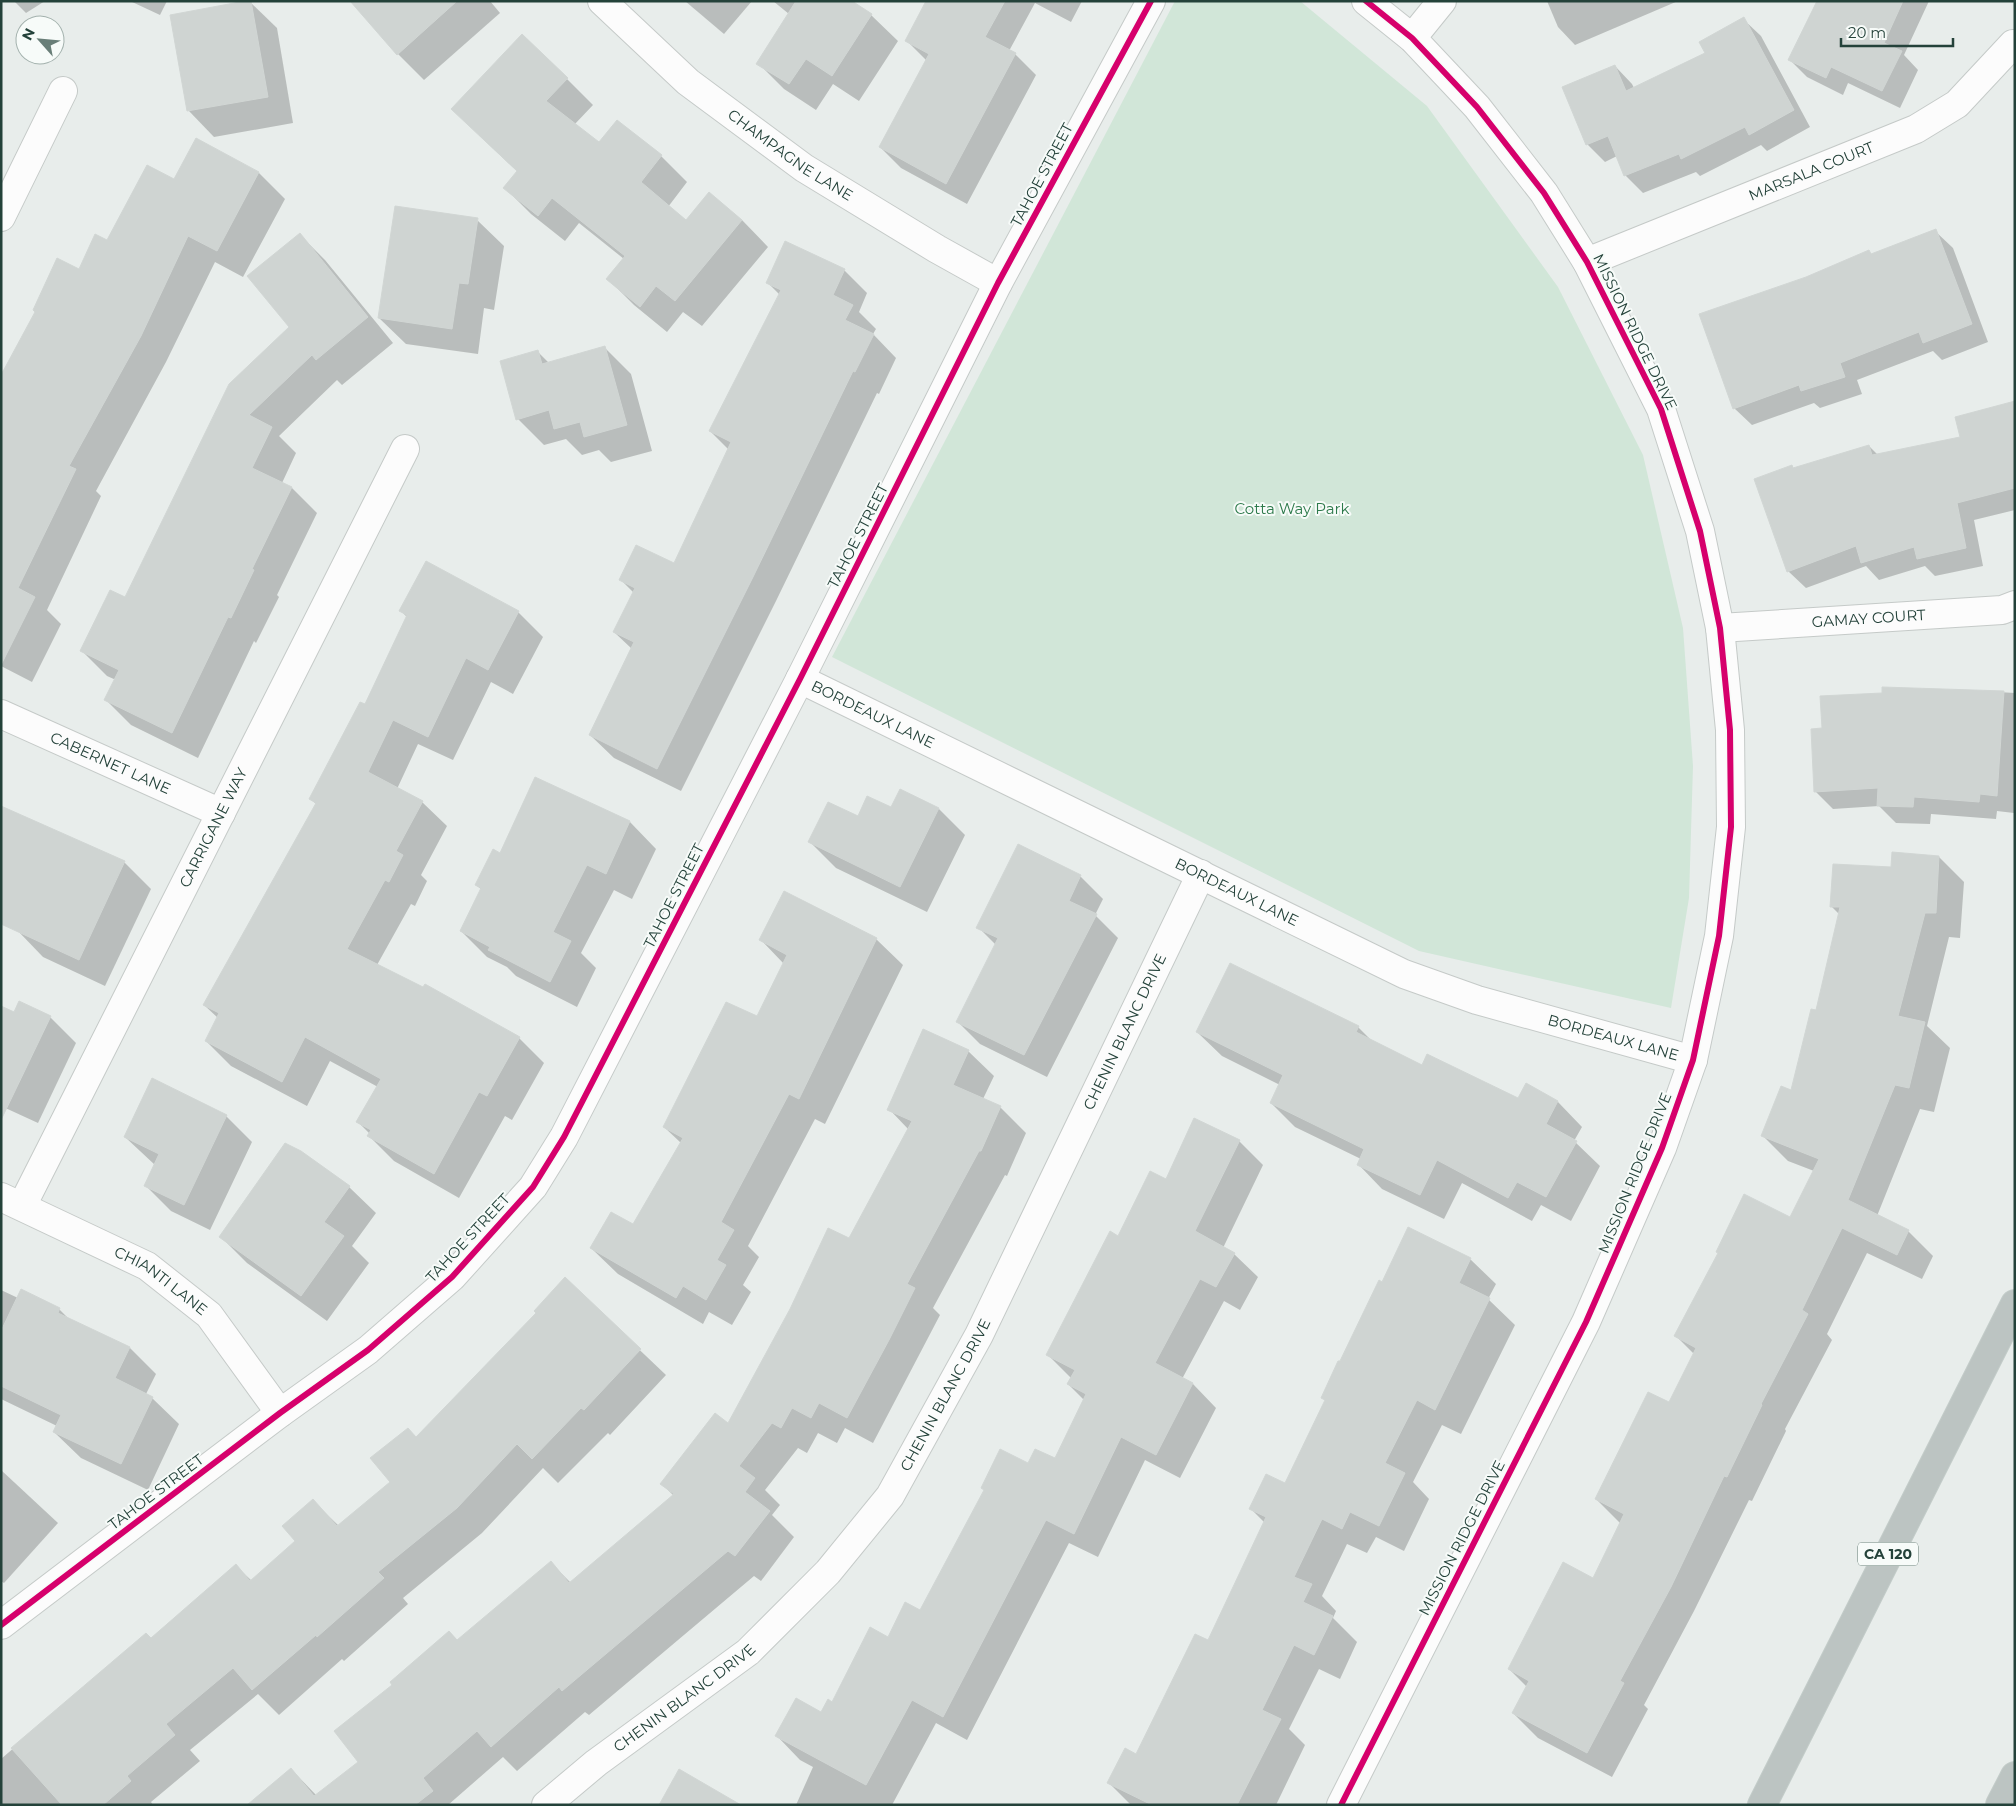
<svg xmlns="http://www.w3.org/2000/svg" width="2016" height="1806" font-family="Montserrat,sans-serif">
	<rect width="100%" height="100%" fill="#e8edeb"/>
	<!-- green -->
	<polygon fill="#d1e6d8" points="1175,1 1300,1 1427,106 1558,287 1643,455 1683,628 1693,766 1689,898 1671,1008 1419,951 832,657"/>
	<!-- shadow -->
	<g fill="#0003">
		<polygon points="14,1 45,1 26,13"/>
		<polygon points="130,1 167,1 160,15"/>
		<polygon points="352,1 490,1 500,13 424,80 398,54"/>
		<polygon points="685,1 752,1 724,34"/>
		<polygon points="773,1 849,1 871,15 898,41 859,101 833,84 816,110 784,89 758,63 789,14"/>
		<polygon points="928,1 1082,1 1071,22 1035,3 1009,51 1015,54 1036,75 967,204 901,168 880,147 927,61 907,41"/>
		<polygon points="1547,1 1678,1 1575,45 1558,27"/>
		<polygon points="1817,1 1929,1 1904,55 1918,70 1900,108 1848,83 1843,95 1807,77 1790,60"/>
		<polygon points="250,2 277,28 293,123 214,137 188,110"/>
		<polygon points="1743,19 1761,36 1810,127 1767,151 1761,145 1700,176 1696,172 1643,193 1625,175 1617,156 1605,162 1587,144 1615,66 1632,84 1634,88 1706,53"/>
		<polygon points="567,79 593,105 574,125 599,144 661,156 687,182 668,207 686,222 742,220 768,247 702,326 683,312 667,332 634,305 608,279 624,259 579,223 565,241 531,214 505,188 518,172 479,135"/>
		<polygon points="196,140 259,173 285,199 243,277 215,262 166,362 96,491 101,496 47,610 61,624 32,682 1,666 1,431 80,270 108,242 175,181"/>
		<polygon points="477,220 504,246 494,310 484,308 478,354 406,344 379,318"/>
		<polygon points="1935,231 1953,248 1988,342 1942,360 1933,351 1857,380 1862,394 1820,408 1814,403 1752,425 1734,408 1869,252 1872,255"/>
		<polygon points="300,235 325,260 393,343 342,385 337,380 279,436 296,453 282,483 292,488 317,513 277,595 279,597 256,643 254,641 198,758 131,725 106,700 116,680 107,676 82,651 125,599 290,327"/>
		<polygon points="844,270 867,293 859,312 876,329 873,334 896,358 879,394 877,393 776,601 681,791 614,758 590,735 632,649 614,632 634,593 620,579 674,565 729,450 710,431 780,295 767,282"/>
		<polygon points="605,348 631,374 652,451 611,462 599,450 582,455 566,439 544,445 518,419 538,352 549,363"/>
		<polygon points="2015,402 2015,510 1974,520 1983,566 1935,576 1925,566 1879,580 1866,566 1806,588 1788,571 1792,467 1794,469 1869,446 1878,455 1961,438"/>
		<polygon points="401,611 518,612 543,637 513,694 491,682 453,760 418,744 397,789 422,802 447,826 421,875 427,881 415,906 411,904 377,965 519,1038 544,1063 512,1120 505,1116 459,1198 394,1161 369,1136 370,1134 358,1122 378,1087 330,1061 307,1106 231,1066 206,1041 218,1018 204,1005 317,805 311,799 365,705 407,617"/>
		<polygon points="1963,690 2015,693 2014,813 1997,811 1996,819 1931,814 1930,824 1896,823 1879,806 1833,809 1815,791 1823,729 1963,692"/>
		<polygon points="535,778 630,822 656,849 632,899 614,890 581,953 596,968 577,1007 516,976 507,967 487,957 461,931 482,890 476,885 500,854"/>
		<polygon points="901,790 939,809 965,835 927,912 836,868 810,842 858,818 891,809"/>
		<polygon points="1,807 125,863 151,889 105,986 43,957 17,930"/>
		<polygon points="1018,846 1081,877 1103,899 1095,915 1118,938 1047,1077 980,1044 958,1022 996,945 978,927"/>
		<polygon points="1939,857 1964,882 1960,938 1949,937 1927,1026 1950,1048 1934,1112 1920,1109 1877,1216 1908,1231 1933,1256 1922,1279 1867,1253 1827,1334 1832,1340 1785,1429 1786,1431 1752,1501 1749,1500 1694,1611 1644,1705 1648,1709 1612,1777 1538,1738 1513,1713 1527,1687 1509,1669 1594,1580 1621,1524 1596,1499 1670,1404 1694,1354 1676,1336 1791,1218 1814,1171 1788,1161 1763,1136 1792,1092 1816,1012 1840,915 1831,906 1892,868"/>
		<polygon points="785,893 876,939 903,965 825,1124 815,1119 748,1246 759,1257 743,1285 751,1292 732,1325 709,1312 703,1324 618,1274 591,1248 633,1226 681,1143 664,1127 757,1018 784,964 761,940"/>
		<polygon points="14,1014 50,1017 76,1043 38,1123 1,1106"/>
		<polygon points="1358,1027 1372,1041 1423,1066 1518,1100 1526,1085 1558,1102 1582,1127 1574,1141 1600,1166 1571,1221 1541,1205 1532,1221 1462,1183 1444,1219 1382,1189 1358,1164 1361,1159 1295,1127 1271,1103 1280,1085 1222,1056 1197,1032"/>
		<polygon points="968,1051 994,1076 983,1099 1000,1107 1026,1133 1007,1176 1005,1175 933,1308 940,1315 873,1443 845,1428 837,1443 818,1433 807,1453 798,1448 765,1490 780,1505 772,1515 794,1537 761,1581 754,1576 589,1715 585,1712 517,1771 503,1757 448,1805 249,1805 291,1769 317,1796 360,1762 394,1685 449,1632 458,1641 551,1563 571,1583 674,1496 662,1484 729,1425 849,1240 909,1130 889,1109"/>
		<polygon points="226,1116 252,1142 210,1230 171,1211 145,1185 155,1165 125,1137"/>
		<polygon points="1239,1141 1263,1165 1223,1248 1234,1254 1258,1277 1240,1310 1224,1301 1182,1379 1193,1384 1216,1408 1180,1478 1145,1460 1098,1557 1069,1543 967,1740 936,1723 892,1805 796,1805 813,1767 800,1760 777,1736 822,1713 833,1703 888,1639 921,1612 1028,1465 1056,1460 1084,1400 1068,1384 1071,1378 1048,1355 1119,1238 1167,1180"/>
		<polygon points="349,1187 376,1213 352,1246 369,1263 327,1321 247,1263 221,1237"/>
		<polygon points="1470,1259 1496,1284 1488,1299 1515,1325 1461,1434 1442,1425 1413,1482 1429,1499 1404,1551 1376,1537 1367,1553 1347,1544 1322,1596 1336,1611 1333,1618 1357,1642 1340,1679 1319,1669 1289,1729 1305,1745 1276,1805 1131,1805 1109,1783 1137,1756 1208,1642 1265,1523 1251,1509 1286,1485 1326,1401 1323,1398 1383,1284"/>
		<polygon points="565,1279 666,1375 610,1435 608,1433 558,1483 543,1468 482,1533 403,1598 408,1604 344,1661 342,1659 279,1715 258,1694 190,1750 200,1761 151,1802 153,1805 1,1805 1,1759 146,1634 151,1640 236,1566 252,1581 297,1541 313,1501 339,1526 392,1482 417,1438 537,1313"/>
		<polygon points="1,1290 18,1298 59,1309 70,1320 130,1348 156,1374 146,1394 152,1398 179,1424 148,1490 81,1458 54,1432 57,1426 1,1399"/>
		<polygon points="1,1470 58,1523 4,1583 1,1581"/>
	</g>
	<!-- building -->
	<g fill="#cfd4d2" stroke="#d1d6d4">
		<polygon points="245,1 251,1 268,97 187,111 170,15"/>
		<polygon points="350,1 457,1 397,55"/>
		<polygon points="796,1 852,1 872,14 832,76 806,59 789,84 756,64"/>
		<polygon points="926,1 1005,1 985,37 1016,53 946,184 879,147 929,54 905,41"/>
		<polygon points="1817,1 1903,1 1884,43 1902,51 1882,91 1831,67 1826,78 1788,60"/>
		<polygon points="1744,17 1794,110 1749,135 1745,127 1681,159 1679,154 1624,176 1608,136 1586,145 1562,87 1615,65 1626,91 1705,53 1699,42"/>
		<polygon points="522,34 568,78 546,101 599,142 617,120 662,155 641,182 686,220 709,192 742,220 675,301 656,286 640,307 606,279 625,256 552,198 538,216 503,188 517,171 451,109"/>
		<polygon points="196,138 259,172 217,251 188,236 141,336 69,466 76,469 18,588 35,597 1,665 1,375 35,312 33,310 57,258 79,269 95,234 107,240 147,165 174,179"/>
		<polygon points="395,206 478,218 468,284 459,283 452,329 378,318"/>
		<polygon points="1936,229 1972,324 1923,343 1919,332 1840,363 1845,377 1801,391 1799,385 1733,409 1699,314 1806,277 1869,250 1871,254"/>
		<polygon points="300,233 368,317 316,360 312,355 249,415 272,427 252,468 292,487 252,569 254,570 231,618 228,617 172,733 104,700 119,670 80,651 110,590 125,597 229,384 289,327 247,276"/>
		<polygon points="785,241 845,269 833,295 853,305 845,320 874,334 855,372 853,371 753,577 657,769 589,735 634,642 613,632 635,588 619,580 636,545 674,563 731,442 709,431 781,290 766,283"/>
		<polygon points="605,346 627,425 584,437 580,422 554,429 549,410 516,420 500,361 538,350 542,364"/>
		<polygon points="2015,401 2015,488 1957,503 1966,548 1917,559 1914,547 1861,563 1856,546 1787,572 1754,479 1792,465 1793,468 1869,445 1872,455 1960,437 1955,417"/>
		<polygon points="426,561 519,611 488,670 466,658 428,737 393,720 368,772 423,801 396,851 403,855 389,882 385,880 347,949 423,987 425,984 520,1037 487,1096 479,1092 434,1174 367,1136 371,1130 356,1122 381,1079 305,1037 282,1082 205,1041 219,1013 203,1005 316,803 309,799 360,702 365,704 407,615 399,611"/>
		<polygon points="1882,687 2004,691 1997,796 1980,794 1979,802 1914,797 1913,807 1877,806 1878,788 1814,792 1811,729 1822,728 1820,696 1882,693"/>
		<polygon points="535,777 630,821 606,874 587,865 553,932 571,941 550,982 488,950 490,947 460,931 481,888 475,885 493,849 500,853"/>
		<polygon points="900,789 939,808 900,887 808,842 828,802 858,816 867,796 891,807"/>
		<polygon points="1,806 125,861 79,960 1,924"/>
		<polygon points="1018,844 1081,875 1069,901 1097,914 1024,1055 956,1022 998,938 976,928"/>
		<polygon points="1892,852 1939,856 1936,913 1925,913 1898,1016 1925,1022 1909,1088 1895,1085 1848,1200 1909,1230 1897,1255 1842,1228 1802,1310 1808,1314 1761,1404 1762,1405 1727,1477 1724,1476 1671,1587 1620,1681 1624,1683 1587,1753 1512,1713 1529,1681 1508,1669 1563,1562 1593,1578 1624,1514 1595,1499 1648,1392 1669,1402 1696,1348 1674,1336 1718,1253 1716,1252 1744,1194 1790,1217 1819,1159 1761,1136 1781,1086 1791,1090 1811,1009 1816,1010 1840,907 1830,907 1833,864 1891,867"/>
		<polygon points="784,891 877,938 799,1099 789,1094 721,1222 734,1230 717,1260 726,1265 706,1300 683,1286 676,1298 590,1248 611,1212 633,1224 683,1138 663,1127 726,1002 757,1016 787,955 759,940"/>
		<polygon points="1230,963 1359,1026 1356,1032 1422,1065 1427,1054 1518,1098 1526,1083 1558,1101 1546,1124 1577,1141 1546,1197 1517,1182 1508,1198 1437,1160 1420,1195 1357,1165 1364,1149 1270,1103 1283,1075 1196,1032"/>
		<polygon points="19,1001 51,1016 1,1120 1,1006 14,1012"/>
		<polygon points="923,1029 969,1050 953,1085 1001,1106 981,1151 979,1151 907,1284 915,1288 889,1340 847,1418 819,1403 811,1418 792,1408 781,1428 772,1423 739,1466 755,1478 745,1492 770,1511 735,1556 728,1551 562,1691 559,1687 491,1747 477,1731 423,1778 433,1791 415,1805 247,1805 291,1768 314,1796 358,1762 334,1731 392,1685 390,1682 449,1631 457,1640 551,1561 569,1583 674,1494 660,1484 715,1413 728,1423 790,1309 828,1228 849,1238 912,1121 887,1110"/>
		<polygon points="152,1078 227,1115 184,1205 144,1186 159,1154 124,1137"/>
		<polygon points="1194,1118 1240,1140 1195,1231 1235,1253 1216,1287 1200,1279 1155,1363 1193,1383 1156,1455 1121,1437 1074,1534 1046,1520 943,1717 912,1700 866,1785 775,1736 796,1698 821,1712 828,1699 832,1702 870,1627 888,1637 905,1602 920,1610 984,1490 981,1488 1000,1449 1028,1463 1035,1449 1055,1458 1086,1394 1067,1384 1075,1370 1046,1355 1110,1231 1118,1236 1150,1171 1166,1179"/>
		<polygon points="285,1143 301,1151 350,1186 324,1222 344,1236 301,1296 219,1237"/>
		<polygon points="1408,1227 1471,1258 1459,1283 1490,1298 1435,1410 1417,1400 1385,1463 1405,1473 1379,1526 1350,1512 1342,1529 1322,1519 1294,1577 1312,1584 1303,1602 1333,1616 1314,1655 1294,1645 1262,1710 1281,1719 1237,1805 1152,1805 1107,1783 1125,1748 1136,1754 1195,1634 1208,1640 1266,1517 1249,1509 1266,1474 1285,1483 1325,1400 1321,1398 1338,1361 1340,1361 1379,1280 1382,1282"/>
		<polygon points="565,1277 641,1349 584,1410 581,1408 532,1459 517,1444 457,1508 378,1572 384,1578 317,1637 316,1635 252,1690 233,1668 166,1724 175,1735 127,1776 131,1781 103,1805 62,1805 11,1748 146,1633 151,1638 236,1564 250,1581 295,1541 282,1526 313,1499 337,1526 390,1482 370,1458 408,1428 416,1437 536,1313 534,1311"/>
		<polygon points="21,1289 60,1308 58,1313 130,1347 115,1378 153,1397 121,1464 53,1432 61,1415 1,1386 1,1331"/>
		<polygon points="679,1769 741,1805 659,1805"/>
	</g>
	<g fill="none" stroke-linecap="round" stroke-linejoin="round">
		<!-- minor casing -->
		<g stroke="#c5cac8" stroke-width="30">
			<g id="minor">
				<path id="s1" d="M602,1L688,82L804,168L937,249L998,283"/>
				<polyline points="1412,38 1442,1"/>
				<polyline points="1,217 63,91"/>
				<path id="s2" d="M1587,262L1916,129L1957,104L2013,44"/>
				<path id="s3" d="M1720,628L2002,610L2015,605"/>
				<path id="s4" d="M800,679L1404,974L1477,1000L1693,1060"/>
				<path id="s5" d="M1,714L221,813"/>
				<path id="s6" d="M1,1197L147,1266L209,1315L280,1413"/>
				<path id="s7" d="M22,1206L405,449"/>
				<polyline points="1,1625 280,1413 368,1350 452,1277 533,1187 564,1137 800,679 998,283 1151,1"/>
				<path id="s8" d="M546,1805L596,1763L748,1652L828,1572L890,1496L979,1335L1201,874"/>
				<polyline points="1341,1805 1586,1322 1662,1148 1693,1060 1719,936 1731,827 1730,730 1720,628 1700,531 1661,409 1587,262 1544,193 1477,107 1412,38 1366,1"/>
			</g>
		</g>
		<!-- highway casing -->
		<g stroke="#c3ccc9" stroke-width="30">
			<g id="highway">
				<polyline points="1762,1805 2015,1304"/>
				<polyline points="2000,1805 2015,1776"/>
			</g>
		</g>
		<!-- minor -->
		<use href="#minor" stroke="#fcfcfc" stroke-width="28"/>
		<!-- highway -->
		<use href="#highway" stroke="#bcc4c2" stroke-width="28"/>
		<!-- cycleway casing -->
		<g stroke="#f7fbf9" stroke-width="9">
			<g id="cycleway">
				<polyline points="1,1625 280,1413 368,1350 452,1277 533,1187 564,1137 800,679 998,283 1151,1"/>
				<polyline points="1341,1805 1586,1322 1662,1148 1693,1060 1719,936 1731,827 1730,730 1720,628 1700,531 1661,409 1587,262 1544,193 1477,107 1412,38 1366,1"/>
			</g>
		</g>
		<!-- cycleway -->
		<use href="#cycleway" stroke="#d6006c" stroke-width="6"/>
	</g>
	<g text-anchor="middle" stroke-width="4" stroke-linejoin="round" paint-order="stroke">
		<!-- shield labels -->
		<rect fill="#f7fbf9" stroke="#637a73" stroke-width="1" x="1858" y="1542.5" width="60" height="23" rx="4"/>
		<g font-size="14" font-weight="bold" fill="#24423a">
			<text x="1888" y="1559">CA 120</text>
		</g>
		<!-- street labels -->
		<g font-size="15" fill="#24423a" stroke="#f7fbf9">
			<text dy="5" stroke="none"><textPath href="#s1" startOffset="244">CHAMPAGNE LANE</textPath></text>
			<text dy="5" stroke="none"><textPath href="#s2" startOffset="242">MARSALA COURT</textPath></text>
			<text transform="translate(1042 175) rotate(-62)" y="5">TAHOE STREET</text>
			<text transform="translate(1635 332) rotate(64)" y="5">MISSION RIDGE DRIVE</text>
			<text transform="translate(858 536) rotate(-63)" y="5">TAHOE STREET</text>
			<text dy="5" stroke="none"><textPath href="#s3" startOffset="149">GAMAY COURT</textPath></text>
			<text dy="5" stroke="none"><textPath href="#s4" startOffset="81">BORDEAUX LANE</textPath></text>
			<text dy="5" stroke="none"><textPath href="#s5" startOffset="120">CABERNET LANE</textPath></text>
			<text dy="5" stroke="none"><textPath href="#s7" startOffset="424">CARRIGANE WAY</textPath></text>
			<text dy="5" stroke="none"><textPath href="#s4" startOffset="486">BORDEAUX LANE</textPath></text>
			<text transform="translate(674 896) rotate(-63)" y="5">TAHOE STREET</text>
			<text dy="5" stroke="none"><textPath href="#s8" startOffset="985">CHENIN BLANC DRIVE</textPath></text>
			<text dy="5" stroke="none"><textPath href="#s4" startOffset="891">BORDEAUX LANE</textPath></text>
			<text transform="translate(1635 1173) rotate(-68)" y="5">MISSION RIDGE DRIVE</text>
			<text transform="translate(468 1238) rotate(-47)" y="5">TAHOE STREET</text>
			<text dy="5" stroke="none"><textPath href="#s6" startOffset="181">CHIANTI LANE</textPath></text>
			<text dy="5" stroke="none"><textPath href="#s8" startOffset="580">CHENIN BLANC DRIVE</textPath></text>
			<text transform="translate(156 1492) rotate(-37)" y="5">TAHOE STREET</text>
			<text transform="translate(1462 1538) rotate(-63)" y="5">MISSION RIDGE DRIVE</text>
			<text dy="5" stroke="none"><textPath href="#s8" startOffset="175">CHENIN BLANC DRIVE</textPath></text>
		</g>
		<!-- park labels -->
		<g font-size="15" fill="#2d7a4b" stroke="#f7fbf9">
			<text x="1292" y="514">Cotta Way Park</text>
		</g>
	</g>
	<!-- border -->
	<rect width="2016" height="1806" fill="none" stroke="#24423a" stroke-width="5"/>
	<!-- north arrow -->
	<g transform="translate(40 40) rotate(297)"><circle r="24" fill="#f7fbf9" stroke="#a3b1ad"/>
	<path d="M0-4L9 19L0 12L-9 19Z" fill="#697e78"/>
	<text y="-8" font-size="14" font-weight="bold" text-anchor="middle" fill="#24423a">N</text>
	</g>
	<!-- scale -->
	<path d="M1841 38v8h112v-8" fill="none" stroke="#24423a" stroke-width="2.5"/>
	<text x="1848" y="38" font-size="15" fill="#24423a" stroke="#f7fbf9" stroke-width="4" paint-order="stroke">20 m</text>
</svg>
